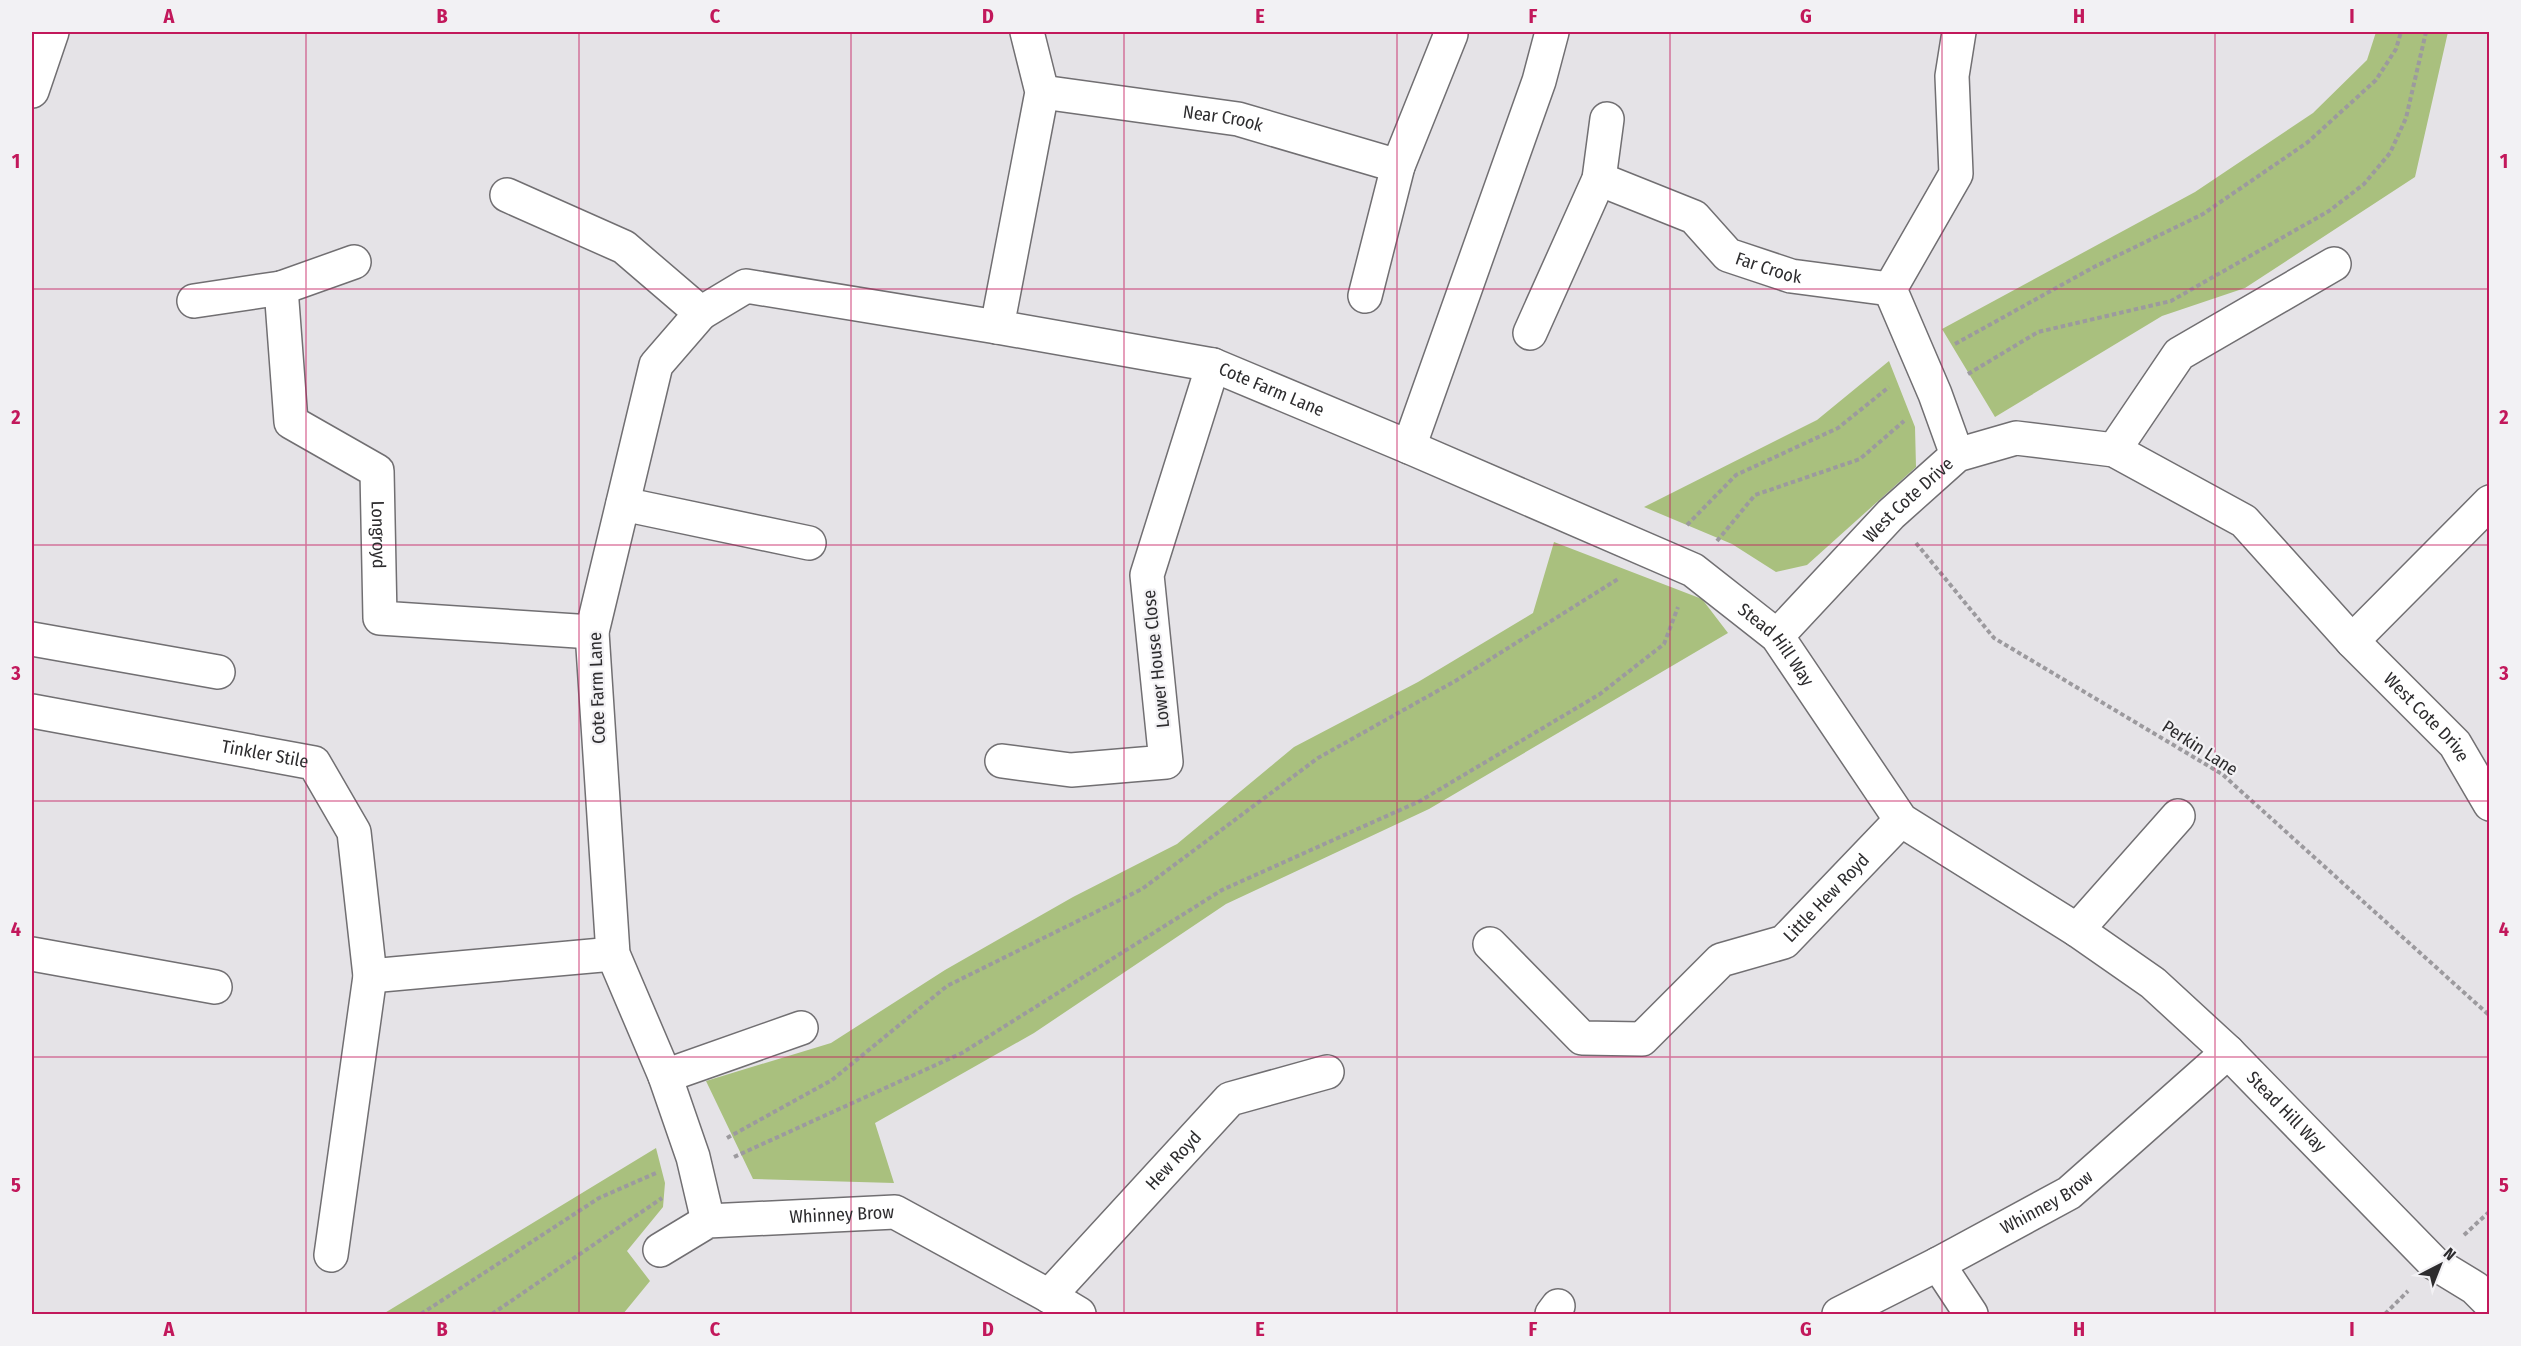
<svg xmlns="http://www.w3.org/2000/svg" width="2521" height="1346" font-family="'Fira Sans Condensed',sans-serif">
	<rect width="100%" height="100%" fill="#e5e3e7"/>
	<!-- green -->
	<g fill="#a9c07e">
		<polygon points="2376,32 2448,32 2415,177 2245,288 2162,316 1995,417 1942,329 2195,192 2313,113 2367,60"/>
		<polygon points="1889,361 1915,427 1916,467 1807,565 1776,572 1732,544 1644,507 1817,420"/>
		<polygon points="1554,542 1702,599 1728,633 1429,809 1226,904 1034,1033 875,1123 894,1183 753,1179 706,1081 831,1043 945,970 1073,897 1177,844 1294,747 1418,682 1533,613"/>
		<polygon points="656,1148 665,1183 663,1207 627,1251 650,1281 623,1314 383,1314"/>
	</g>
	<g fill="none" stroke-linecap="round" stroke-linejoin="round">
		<!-- minor casing -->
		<g stroke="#716f72" stroke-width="36">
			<g id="minor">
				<polyline points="32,91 52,32"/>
				<path id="s1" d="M1042,92L1238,119L1398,166"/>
				<path id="s2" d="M1599,179L1694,217L1728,255L1791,276L1890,289"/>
				<path id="s3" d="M507,195L624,247L701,313L746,286L997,327L1213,365L1409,447L1693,570L1777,636L1901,820L2077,930L2153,983L2228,1052L2434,1263L2475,1288L2490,1303"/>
				<path id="s4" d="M281,288L291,422L377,471L380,618L592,632"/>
				<polyline points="1365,296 1398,166 1451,34"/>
				<polyline points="194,301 281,288 354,262"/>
				<polyline points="701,313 656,365 592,632 613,954 665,1076 693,1157 708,1221"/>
				<polyline points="997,327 1042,92 1027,32"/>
				<polyline points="1530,333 1599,179 1607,119"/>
				<polyline points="1409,447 1539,81 1552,32"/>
				<polyline points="2114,450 2179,354 2334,264"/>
				<polyline points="1957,455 1935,394 1890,289 1956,174 1952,76 1959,32"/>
				<polyline points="623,504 809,543"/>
				<path id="s5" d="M1777,636L1891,514L1957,455L2016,438L2114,450L2244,521L2352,641L2455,744L2490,804"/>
				<polyline points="32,639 218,672"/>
				<polyline points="2352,641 2490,502"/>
				<path id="s6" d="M32,711L314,763L354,832L370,976L331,1255"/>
				<polyline points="1002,761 1071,770 1166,762 1147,575 1213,365"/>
				<polyline points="2077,930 2178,816"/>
				<path id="s7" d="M1490,944L1582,1038L1642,1039L1721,960L1784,942L1901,820"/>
				<polyline points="32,954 215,987"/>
				<polyline points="370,976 613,954"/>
				<polyline points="665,1076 801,1028"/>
				<path id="s8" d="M660,1250L708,1221L895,1212L1049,1296L1079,1314"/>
				<polyline points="1938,1264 1971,1314"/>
				<path id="s9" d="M1049,1296L1230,1099L1327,1072"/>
				<polyline points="1552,1314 1558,1306"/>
				<path id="s10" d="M1839,1314L1938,1264L2069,1193L2228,1052"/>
			</g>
		</g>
		<!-- path -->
		<g stroke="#9c9a9e" stroke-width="4" stroke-dasharray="4.5 3" stroke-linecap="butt">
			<polyline points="1955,344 2094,267 2203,214 2308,142 2376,80 2396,49 2401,32"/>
			<polyline points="1968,374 2038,332 2171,301 2329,211 2364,184 2390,153 2406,118 2426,32"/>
			<polyline points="1687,525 1736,475 1838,428 1889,387"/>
			<polyline points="1717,541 1755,495 1860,459 1904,421"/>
			<polyline points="1916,543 1994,638 2222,774 2490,1016"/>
			<polyline points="727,1138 832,1080 947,986 1142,889 1318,758 1457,680 1618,579"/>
			<polyline points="734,1157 962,1053 1222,890 1420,801 1600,694 1664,644 1678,607"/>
			<polyline points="2464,1235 2490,1211"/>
			<polyline points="421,1314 599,1198 656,1173"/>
			<polyline points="492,1314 662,1198"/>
			<polyline points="2385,1314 2408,1291"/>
		</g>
		<!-- minor -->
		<use href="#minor" stroke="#fff" stroke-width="33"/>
	</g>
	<!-- grid -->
	<path fill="none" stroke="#c2185b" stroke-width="1.5" stroke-opacity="0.55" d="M306,32V1314M579,32V1314M851,32V1314M1124,32V1314M1397,32V1314M1670,32V1314M1942,32V1314M2215,32V1314M32,289H2490M32,545H2490M32,801H2490M32,1057H2490"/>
	<g text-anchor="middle" stroke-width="4.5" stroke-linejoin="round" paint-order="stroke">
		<!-- street labels -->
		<g font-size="18" fill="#2d2c2e" stroke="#f2f1f4">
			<text dy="6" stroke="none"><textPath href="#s1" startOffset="183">Near Crook</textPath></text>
			<text dy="6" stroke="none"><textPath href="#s2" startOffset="196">Far Crook</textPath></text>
			<text dy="6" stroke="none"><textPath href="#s3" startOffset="819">Cote Farm Lane</textPath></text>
			<text dy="6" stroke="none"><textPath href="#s5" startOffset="189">West Cote Drive</textPath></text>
			<text dy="6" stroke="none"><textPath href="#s4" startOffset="297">Longroyd</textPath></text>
			<text dy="6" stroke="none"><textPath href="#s3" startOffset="1390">Stead Hill Way</textPath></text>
			<text transform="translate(1156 659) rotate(-96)" y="6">Lower House Close</text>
			<text transform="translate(597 688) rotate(-92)" y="6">Cote Farm Lane</text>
			<text dy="6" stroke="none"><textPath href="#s5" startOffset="832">West Cote Drive</textPath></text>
			<text transform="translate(2200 748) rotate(33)" y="6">Perkin Lane</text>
			<text dy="6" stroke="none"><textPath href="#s6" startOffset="237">Tinkler Stile</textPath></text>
			<text dy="6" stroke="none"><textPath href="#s7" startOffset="430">Little Hew Royd</textPath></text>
			<text dy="6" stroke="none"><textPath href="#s3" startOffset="2092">Stead Hill Way</textPath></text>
			<text dy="6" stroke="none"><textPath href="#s9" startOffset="184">Hew Royd</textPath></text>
			<text dy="6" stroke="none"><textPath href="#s10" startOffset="236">Whinney Brow</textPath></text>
			<text dy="6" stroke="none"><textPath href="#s8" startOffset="190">Whinney Brow</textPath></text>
		</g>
	</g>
	<!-- border -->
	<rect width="2521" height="1346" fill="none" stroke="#f2f1f4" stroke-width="66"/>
	<!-- north arrow -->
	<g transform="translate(2440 1265) rotate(42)" stroke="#f2f1f4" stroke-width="4.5" paint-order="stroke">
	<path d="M0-4.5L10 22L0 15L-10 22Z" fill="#2d2c2e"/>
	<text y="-9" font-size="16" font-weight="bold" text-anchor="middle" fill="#2d2c2e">N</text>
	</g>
	<rect x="33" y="33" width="2455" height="1280" fill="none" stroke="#c2185b" stroke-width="2"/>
	<g font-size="20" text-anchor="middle" font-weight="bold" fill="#c2185b">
		<text x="169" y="23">A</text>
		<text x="442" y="23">B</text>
		<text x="715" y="23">C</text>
		<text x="988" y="23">D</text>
		<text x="1260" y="23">E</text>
		<text x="1533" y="23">F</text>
		<text x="1806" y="23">G</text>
		<text x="2079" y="23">H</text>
		<text x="2352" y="23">I</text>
		<text x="16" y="168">1</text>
		<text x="2504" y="168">1</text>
		<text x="16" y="424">2</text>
		<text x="2504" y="424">2</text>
		<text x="16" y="680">3</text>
		<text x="2504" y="680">3</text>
		<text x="16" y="936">4</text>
		<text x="2504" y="936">4</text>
		<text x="16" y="1192">5</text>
		<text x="2504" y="1192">5</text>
		<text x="169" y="1336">A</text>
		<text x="442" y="1336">B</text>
		<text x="715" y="1336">C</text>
		<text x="988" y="1336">D</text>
		<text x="1260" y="1336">E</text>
		<text x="1533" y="1336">F</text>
		<text x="1806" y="1336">G</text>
		<text x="2079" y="1336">H</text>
		<text x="2352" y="1336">I</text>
	</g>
</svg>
